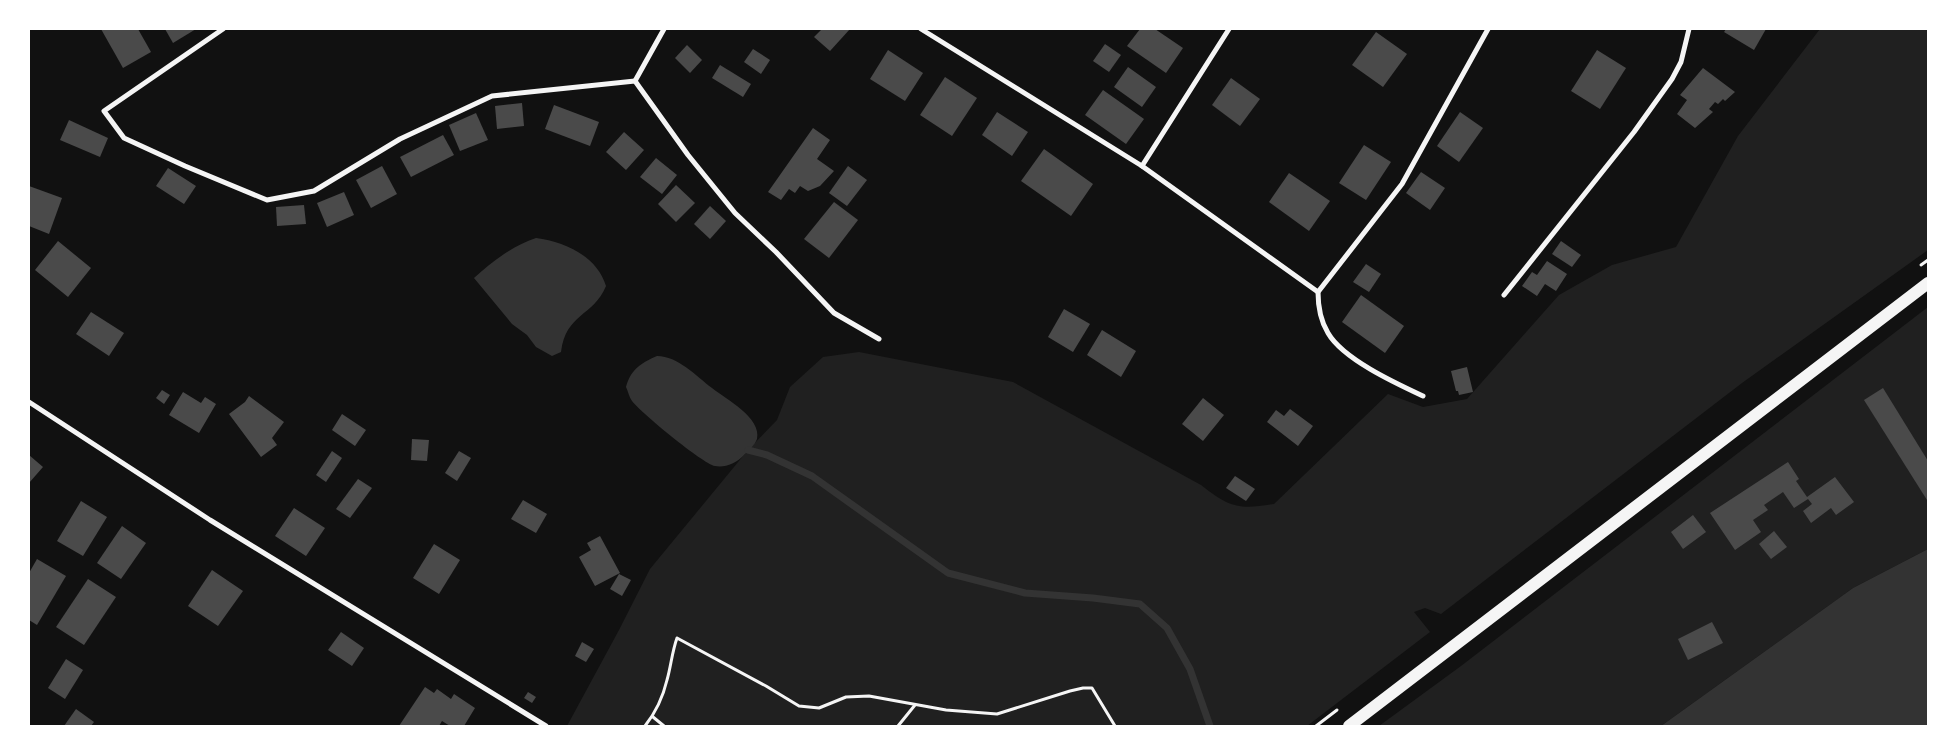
<svg xmlns="http://www.w3.org/2000/svg" width="1957" height="755" font-family="Helvetica,sans-serif">
	<rect width="100%" height="100%" fill="#111"/>
	<!-- green -->
	<g fill="#202020">
		<path d="M1820,29H1928V250L1742,383L1441,614L1425,608L1414,612L1430,632L1307,726H567L619,630L650,569L748,450L777,420L790,387L823,357L859,352L1013,382L1201,485C1229,507 1238,510 1274,504L1388,394L1423,407L1467,399L1559,295L1612,265L1676,247L1738,136Z"/>
		<polygon points="1928,307 1928,549 1853,588 1661,726 1379,726 1461,666"/>
	</g>
	<!-- water -->
	<g fill="#333">
		<path d="M536,238C565,242 597,256 606,286C593,317 566,313 561,352L552,356L536,347L527,335L512,324L474,278C493,261 512,246 536,238Z"/>
		<path d="M657,356C678,356 696,376 712,388C726,399 762,418 757,439C755,445 747,452 743,456C736,463 725,468 715,466C703,464 639,411 632,401C629,397 628,391 626,387C631,369 641,363 657,356Z"/>
		<polygon points="1928,549 1928,726 1661,726 1853,588"/>
	</g>
	<g fill="none" stroke-linecap="round" stroke-linejoin="round">
		<!-- stream -->
		<polyline stroke="#333" stroke-width="7" points="748,450 767,455 812,476 948,573 1025,593 1093,598 1140,604 1167,628 1190,669 1210,726"/>
	</g>
	<!-- building -->
	<g fill="#4a4a4a">
		<polygon points="101,29 138,29 151,52 123,68"/>
		<polygon points="165,29 196,29 173,43"/>
		<polygon points="822,29 850,29 830,51 814,37"/>
		<polygon points="1140,29 1155,29 1183,48 1166,73 1127,46"/>
		<polygon points="1726,29 1766,29 1754,50 1724,32"/>
		<polygon points="1376,32 1407,54 1383,87 1352,65"/>
		<polygon points="1105,44 1121,55 1109,72 1093,61"/>
		<polygon points="687,45 702,60 690,73 675,58"/>
		<polygon points="753,49 770,60 761,74 744,62"/>
		<polygon points="888,50 923,73 905,101 870,79"/>
		<polygon points="1597,50 1626,68 1600,109 1571,91"/>
		<polygon points="720,65 751,84 743,97 712,78"/>
		<polygon points="1128,67 1156,87 1142,107 1114,87"/>
		<polygon points="1703,68 1735,92 1725,101 1723,99 1718,104 1715,102 1709,109 1713,112 1695,128 1677,114 1687,100 1680,95"/>
		<polygon points="945,77 977,98 952,136 920,115"/>
		<polygon points="1231,78 1260,99 1240,126 1212,105"/>
		<polygon points="1103,90 1144,119 1126,144 1085,115"/>
		<polygon points="522,103 524,126 497,129 495,106"/>
		<polygon points="554,105 599,122 590,146 545,129"/>
		<polygon points="997,112 1028,132 1012,156 982,135"/>
		<polygon points="1460,112 1483,128 1459,162 1437,146"/>
		<polygon points="476,113 488,140 460,151 449,125"/>
		<polygon points="69,120 108,138 100,157 60,140"/>
		<polygon points="813,128 830,140 817,159 834,171 820,186 808,191 800,186 795,193 789,189 781,200 768,192"/>
		<polygon points="624,132 644,150 626,170 606,152"/>
		<polygon points="443,135 454,155 411,177 400,157"/>
		<polygon points="1364,145 1391,162 1366,200 1339,183"/>
		<polygon points="1044,149 1093,184 1071,216 1021,181"/>
		<polygon points="656,158 677,175 662,194 640,177"/>
		<polygon points="382,166 397,194 371,208 356,180"/>
		<polygon points="848,166 867,180 847,206 829,193"/>
		<polygon points="168,168 196,186 184,204 156,186"/>
		<polygon points="1421,172 1445,188 1430,210 1406,193"/>
		<polygon points="1289,173 1330,201 1309,231 1269,202"/>
		<polygon points="676,185 695,203 676,222 658,204"/>
		<polygon points="29,186 62,198 49,234 29,226"/>
		<polygon points="344,192 354,215 327,227 317,203"/>
		<polygon points="834,202 858,220 829,258 804,239"/>
		<polygon points="304,205 306,224 277,226 276,207"/>
		<polygon points="710,206 726,221 710,239 694,224"/>
		<polygon points="58,241 91,268 68,297 35,270"/>
		<polygon points="1561,241 1581,255 1572,267 1552,254"/>
		<polygon points="1547,261 1567,274 1556,291 1545,284 1537,296 1522,286 1532,272 1537,275"/>
		<polygon points="1366,264 1381,274 1369,292 1353,282"/>
		<polygon points="1361,295 1404,326 1385,353 1342,322"/>
		<polygon points="1064,309 1090,324 1073,352 1048,337"/>
		<polygon points="91,312 124,333 109,356 76,334"/>
		<polygon points="1102,330 1136,351 1121,377 1087,355"/>
		<polygon points="1467,367 1473,392 1459,395 1458,391 1456,391 1451,371"/>
		<polygon points="1883,388 1928,461 1927,500 1864,400"/>
		<polygon points="162,390 170,395 164,404 156,398"/>
		<polygon points="183,392 201,403 205,397 216,404 199,433 169,415"/>
		<polygon points="249,396 284,422 272,438 277,445 261,457 229,414 245,402"/>
		<polygon points="1203,398 1224,415 1203,441 1182,424"/>
		<polygon points="1290,409 1313,426 1298,446 1267,422 1276,410 1284,416"/>
		<polygon points="342,414 366,430 355,446 332,430"/>
		<polygon points="412,439 429,440 427,461 411,460"/>
		<polygon points="332,451 342,458 326,482 316,475"/>
		<polygon points="459,451 471,458 457,481 445,473"/>
		<polygon points="29,455 43,467 29,483"/>
		<polygon points="1788,462 1799,479 1796,481 1807,497 1835,477 1854,502 1836,515 1831,508 1811,523 1803,511 1812,504 1808,499 1794,508 1783,492 1764,505 1768,510 1753,520 1761,532 1735,550 1710,513"/>
		<polygon points="1235,476 1255,489 1246,501 1226,488"/>
		<polygon points="358,479 372,488 350,518 336,509"/>
		<polygon points="523,500 547,514 536,533 511,519"/>
		<polygon points="81,501 107,517 83,556 57,541"/>
		<polygon points="294,508 325,528 306,556 275,536"/>
		<polygon points="1693,515 1706,532 1683,549 1671,532"/>
		<polygon points="122,526 146,543 121,579 97,563"/>
		<polygon points="1774,531 1787,547 1771,559 1759,544"/>
		<polygon points="600,536 620,573 595,586 579,557 591,550 587,543"/>
		<polygon points="434,544 460,560 439,594 413,578"/>
		<polygon points="37,559 66,576 37,625 29,620 29,573"/>
		<polygon points="212,570 243,591 218,626 188,606"/>
		<polygon points="619,574 631,580 622,596 610,589"/>
		<polygon points="88,579 116,597 84,645 56,627"/>
		<polygon points="1712,622 1723,643 1688,660 1678,639"/>
		<polygon points="341,632 364,648 352,666 328,650"/>
		<polygon points="582,642 594,649 586,662 575,656"/>
		<polygon points="66,659 83,670 65,699 48,688"/>
		<polygon points="425,687 434,693 437,689 451,699 454,694 475,708 464,726 450,726 442,721 439,726 399,726"/>
		<polygon points="528,692 536,697 532,703 524,698"/>
		<polygon points="76,709 94,722 91,726 64,726"/>
	</g>
	<g fill="none" stroke-linecap="round" stroke-linejoin="round">
		<!-- path -->
		<g stroke="#f5f5f5" stroke-width="3">
			<polyline points="1921,265 1928,260"/>
			<polyline points="653,717 664,726"/>
			<path d="M645,726C656,712 663,697 667,680C671,666 672,652 677,638L766,686L799,706L819,708L846,697L869,696L946,710L997,714L1070,691L1083,688H1092L1115,726"/>
			<polyline points="898,726 915,705"/>
			<polyline points="1316,726 1337,710"/>
		</g>
		<!-- minor -->
		<g stroke="#f5f5f5" stroke-width="5">
			<polyline points="223,29 104,111 124,138 185,166 267,200 314,191 400,139 492,96 635,81 688,155 735,213 776,252 834,313 879,339"/>
			<polyline points="921,29 1142,166 1318,292"/>
			<polyline points="635,81 664,29"/>
			<polyline points="1142,166 1229,29"/>
			<polyline points="1504,295 1634,132 1672,79 1681,62 1689,29"/>
			<path d="M1423,396C1395,383 1343,359 1328,333C1320,320 1318,307 1318,292L1402,184L1488,29"/>
			<polyline points="29,402 210,520 546,726"/>
		</g>
		<!-- primary -->
		<polyline stroke="#f5f5f5" stroke-width="12" points="1349,726 1928,283"/>
	</g>
	<!-- border -->
	<rect width="1957" height="755" fill="none" stroke="#ffffff" stroke-width="60"/>
</svg>
